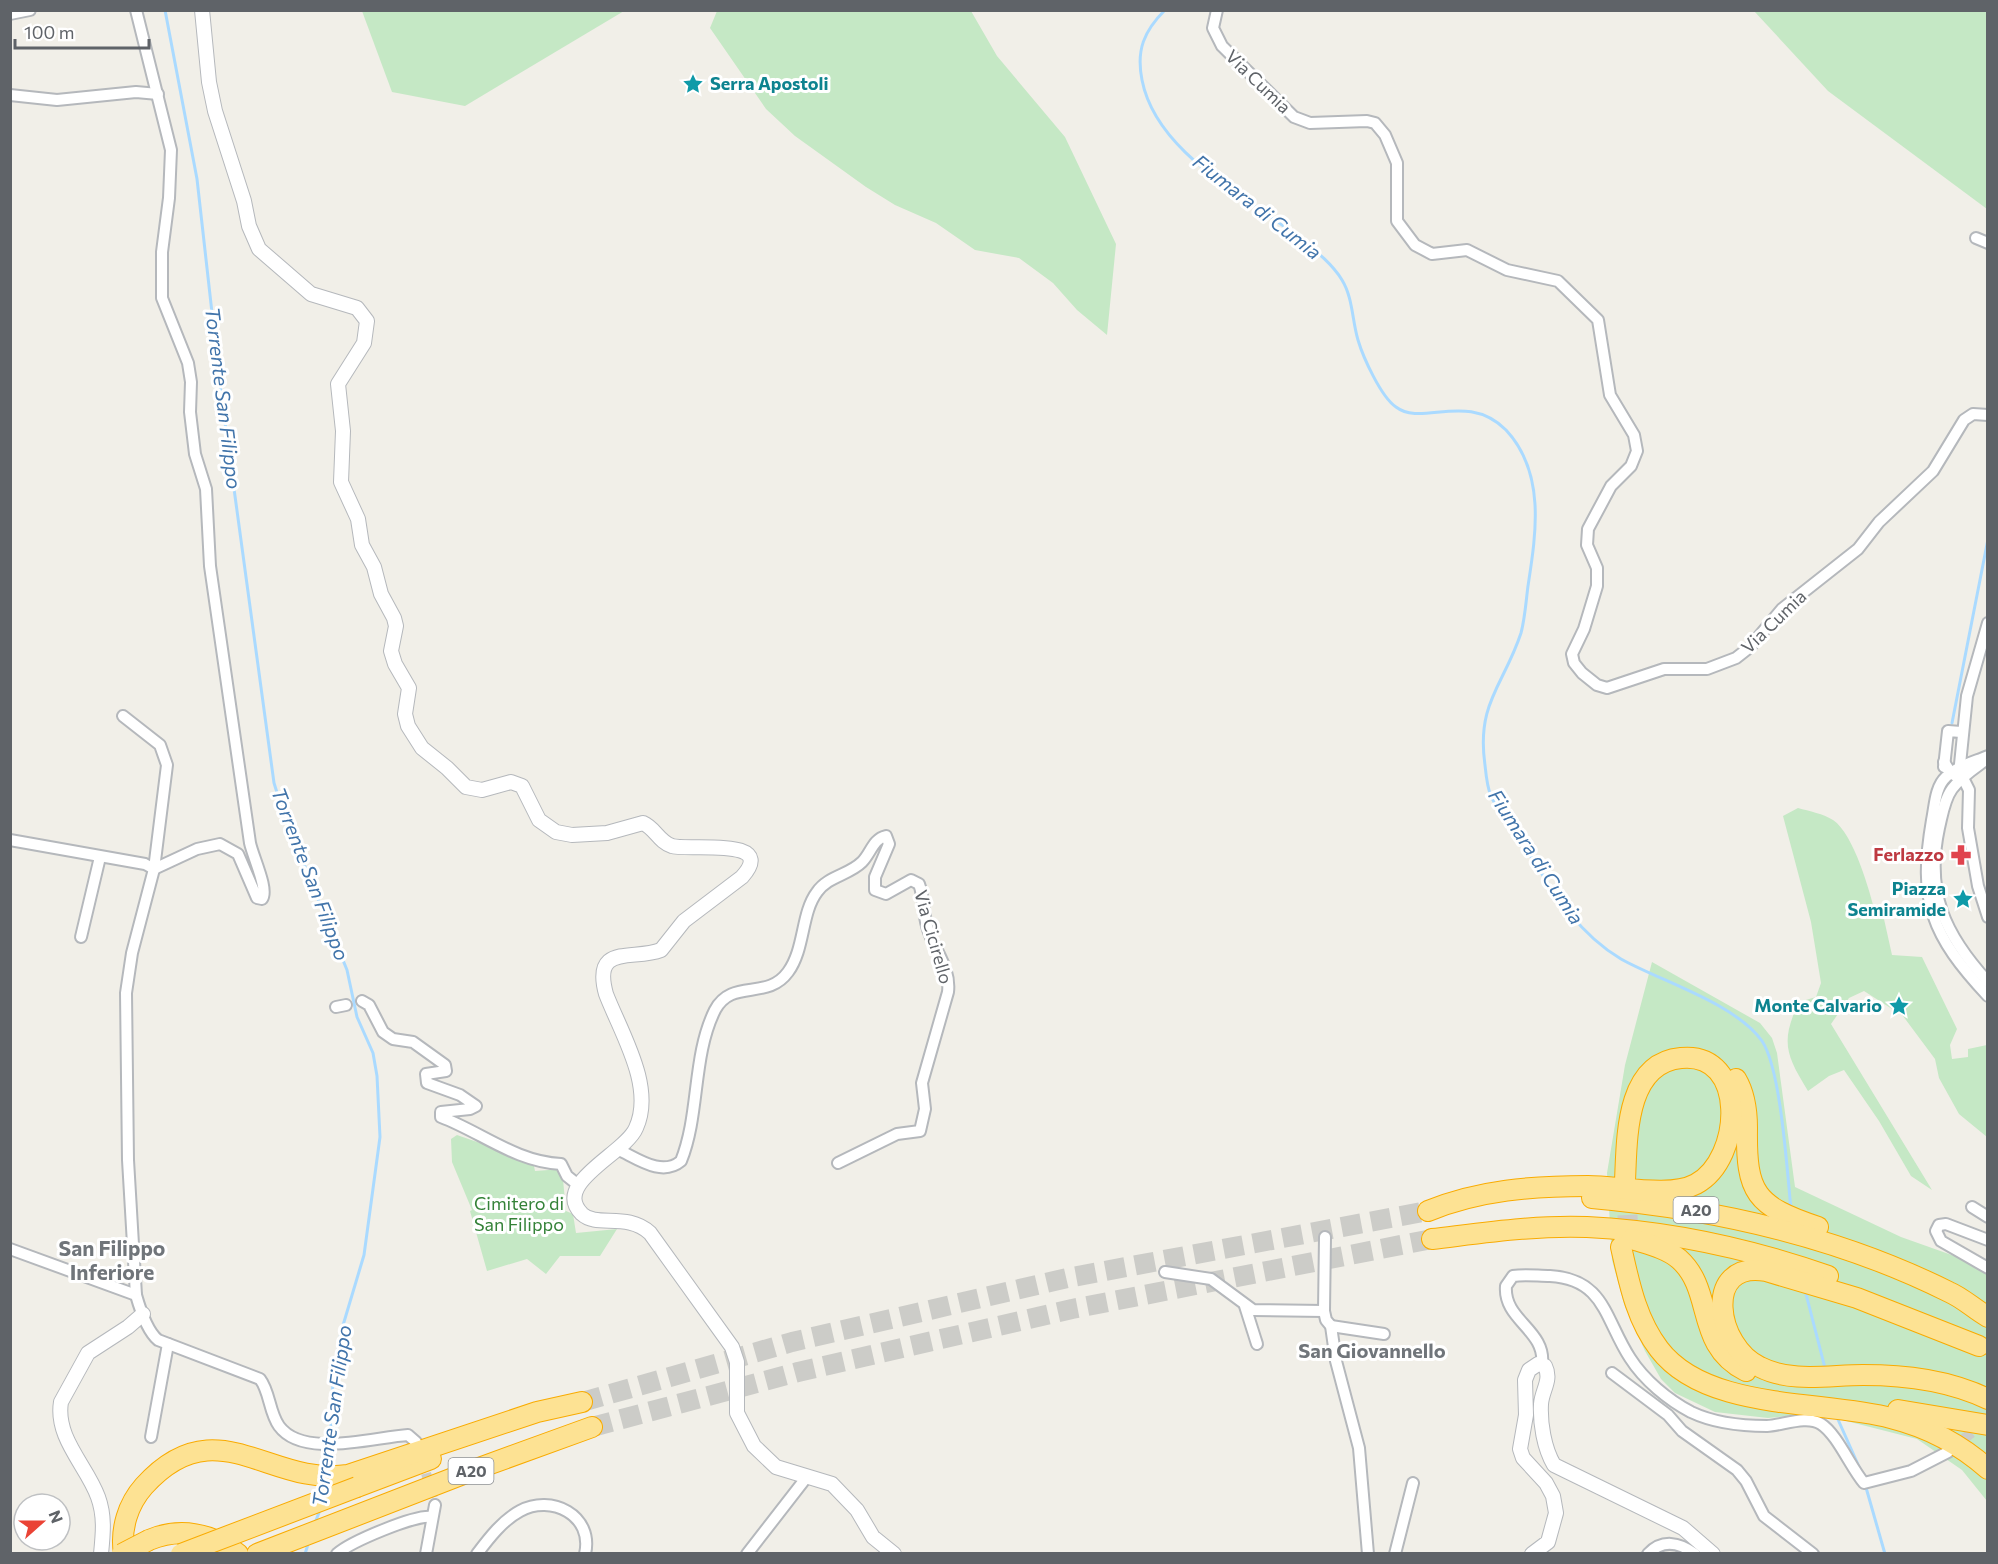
<svg xmlns="http://www.w3.org/2000/svg" width="1998" height="1564" font-family="Commissioner,sans-serif">
	<rect width="100%" height="100%" fill="#f1efe8"/>
	<!-- green -->
	<g fill="#c5e8c5">
		<polygon points="362,11 362,10 624,11 465,106 392,92"/>
		<polygon points="717,11 971,11 997,56 1065,137 1116,244 1107,335 1077,310 1053,283 1019,258 975,250 936,223 895,205 866,187 795,136 766,109 710,28"/>
		<polygon points="1754,11 1987,11 1987,209 1828,91"/>
		<path d="M1798,808C1809,811 1824,814 1833,820C1854,834 1870,892 1876,916L1884,919L1892,955L1922,957L1957,1029L1950,1045L1952,1059L1968,1057V1049L1987,1045V1137L1959,1114L1939,1078L1935,1059L1903,1016L1864,991L1849,998L1831,1024L1932,1190L1911,1176L1879,1121L1844,1070L1829,1076L1808,1091C1786,1055 1780,1042 1799,1002L1816,997L1821,983L1811,922L1783,816Z"/>
		<polygon points="1652,962 1760,1023 1772,1038 1777,1053 1795,1187 1901,1237 1977,1264 1987,1272 1987,1501 1962,1470 1917,1439 1815,1413 1768,1418 1715,1412 1675,1393 1661,1379 1645,1351 1624,1304 1612,1260 1607,1173 1625,1065"/>
		<polygon points="457,1135 503,1151 502,1154 534,1166 535,1171 562,1169 566,1211 573,1214 576,1233 617,1229 600,1256 560,1256 546,1274 527,1259 487,1271 470,1211 472,1210 452,1162 451,1139"/>
	</g>
	<g fill="none" stroke-linecap="round" stroke-linejoin="round">
		<!-- stream -->
		<g stroke="#aadaff" stroke-width="3">
			<polyline points="165,10 197,179 221,393 274,783 284,815 347,970 357,1017 373,1053 377,1076 380,1137 364,1255 341,1332 333,1381 330,1441"/>
			<path d="M1165,10C1144,31 1136,50 1142,80C1156,152 1243,194 1297,236C1313,249 1331,262 1342,280C1353,298 1352,320 1358,340C1363,357 1381,397 1396,407C1422,427 1467,391 1506,430C1546,473 1536,534 1528,586C1526,601 1525,618 1521,633C1504,685 1476,703 1485,765C1486,775 1487,787 1491,796C1498,812 1511,827 1521,841C1549,885 1575,932 1621,959C1660,981 1735,1003 1762,1041C1781,1069 1787,1171 1791,1209"/>
			<polyline points="1952,723 1988,539"/>
			<polyline points="1806,1294 1825,1368"/>
			<polyline points="1836,1415 1860,1469"/>
			<polyline points="326,1468 329,1447"/>
			<polyline points="1865,1484 1885,1554"/>
			<polyline points="315,1523 320,1510"/>
			<polyline points="305,1554 309,1541"/>
		</g>
		<!-- minor-tunnel -->
		<g stroke="#ccccc8" stroke-width="10" stroke-dasharray="10 5" stroke-linecap="butt">
			<polyline points="1952,1448 1983,1424"/>
			<polyline points="422,1459 435,1505"/>
		</g>
		<!-- motorway-tunnel -->
		<g stroke="#ccccc8" stroke-width="20" stroke-dasharray="20 10" stroke-linecap="butt">
			<polyline points="1626,1185 1629,1246"/>
			<polyline points="582,1402 792,1342 1067,1278 1428,1211"/>
			<polyline points="592,1427 798,1372 1072,1309 1432,1239"/>
		</g>
		<!-- minor casing -->
		<g stroke="#b5b8bc" stroke-width="14">
			<g id="minor">
				<path d="M136,10L171,150L169,198L162,252V298L188,363L191,382L190,412L195,454L206,489L210,566L250,843C253,857 269,890 262,899L257,898L238,854L220,844L197,849L154,869"/>
				<polyline points="1217,10 1213,28 1222,46 1294,117 1310,123 1367,121 1375,123 1385,135 1397,163 1397,221 1415,245 1432,254 1467,250 1507,270 1558,281 1598,320 1610,395 1634,435 1637,451 1631,466 1611,486 1588,529 1587,545 1597,568 1597,586 1584,629 1572,654 1574,663 1582,673 1597,685 1607,688 1664,669 1707,669 1736,658 1750,647 1782,609 1858,549 1879,522 1933,471 1964,420 1973,414 1988,415"/>
				<polyline points="10,14 30,10"/>
				<polyline points="10,95 57,100 136,92 158,94"/>
				<polyline points="1976,238 1988,243"/>
				<path d="M123,716L160,745L167,765L154,869L132,953L126,993L128,1160L136,1295C140,1309 147,1331 158,1340L260,1379C270,1392 269,1412 279,1426C303,1459 374,1437 408,1435L416,1442"/>
				<path d="M1988,756C1974,762 1957,766 1946,777C1935,787 1935,806 1932,820C1918,901 1931,935 1988,996"/>
				<polyline points="1944,762 1951,773 1965,782 1969,790 1968,828 1978,886 1988,917"/>
				<path d="M1983,762C1972,770 1960,778 1952,789C1944,800 1942,816 1939,828C1925,893 1945,935 1988,982"/>
				<polyline points="1944,767 1948,731 1961,732"/>
				<polyline points="1959,774 1967,696 1988,623"/>
				<polyline points="10,840 145,864 154,869"/>
				<polyline points="81,937 100,857"/>
				<path d="M362,1001L369,1005L383,1032L393,1039L413,1042L445,1065L446,1071L426,1074L427,1083L460,1095L476,1106L470,1109L441,1112V1117C481,1132 516,1162 561,1164L567,1176L577,1184"/>
				<polyline points="336,1007 346,1005"/>
				<path d="M619,1150C638,1159 662,1177 681,1161C700,1114 692,1056 715,1010C732,978 767,1001 788,972C805,949 801,913 817,892C828,876 849,875 862,862C871,853 873,839 886,836L889,844L875,877V890L886,894L911,880L919,884C924,897 923,912 927,926C933,949 951,967 948,992L922,1083L925,1109L920,1131L897,1134L838,1163"/>
				<polyline points="1972,1207 1988,1217"/>
				<polyline points="1325,1237 1324,1311 1326,1320 1331,1326 1336,1361 1359,1448 1368,1554"/>
				<polyline points="1988,1240 1946,1224 1939,1225 1936,1231 1941,1241 1988,1268"/>
				<polyline points="10,1249 136,1295"/>
				<polyline points="1165,1272 1211,1279 1253,1310 1324,1311"/>
				<polyline points="1245,1306 1257,1344"/>
				<polyline points="1331,1326 1384,1334"/>
				<path d="M1542,1364C1546,1330 1503,1320 1506,1286L1513,1276C1525,1274 1538,1276 1550,1276C1605,1279 1605,1320 1630,1358C1644,1380 1668,1400 1691,1412C1714,1423 1742,1426 1767,1426C1783,1425 1807,1415 1821,1424C1837,1434 1851,1468 1864,1483L1911,1471L1948,1452"/>
				<polyline points="1612,1373 1668,1415 1682,1431 1737,1470 1746,1481 1764,1516 1813,1554"/>
				<polyline points="151,1437 168,1344"/>
				<path d="M337,1554C350,1542 416,1514 432,1517"/>
				<polyline points="426,1554 435,1505"/>
				<path d="M477,1554C489,1538 503,1520 520,1511C551,1494 594,1515 585,1554"/>
				<polyline points="747,1554 806,1478"/>
				<polyline points="1395,1554 1413,1483"/>
				<path d="M1648,1554C1662,1539 1679,1542 1695,1554"/>
			</g>
		</g>
		<!-- tertiary casing -->
		<g stroke="#b5b8bc" stroke-width="16">
			<g id="tertiary">
				<path d="M202,10L209,82L215,111L244,201L249,226L259,249L311,294L357,308L367,321L364,343L338,384L343,431L341,482L358,519L362,545L374,567L381,594L394,618L396,626L391,651L395,664L409,688L405,714L408,726L422,748L447,768L466,787L482,790L511,782L522,786L539,820L556,832L572,835L607,833L643,823C655,828 659,842 672,846C687,851 779,836 742,877L684,921L661,950C633,961 592,943 606,994C621,1033 655,1087 636,1128C625,1154 551,1183 582,1214C597,1228 627,1212 650,1233L732,1347L737,1362V1413L754,1446L776,1467L832,1484L857,1510L873,1537L894,1554"/>
				<path d="M101,1554C103,1534 105,1516 98,1497C87,1466 55,1438 61,1402L88,1353L128,1327L143,1314"/>
				<path d="M1532,1554L1548,1542L1556,1513L1553,1496L1546,1483L1523,1458L1520,1449L1526,1415L1525,1380L1529,1370L1538,1364L1545,1366C1552,1380 1542,1390 1541,1404C1540,1423 1544,1448 1554,1465L1683,1528L1713,1554"/>
			</g>
		</g>
		<!-- motorway casing -->
		<g stroke="#f9ab00" stroke-width="22">
			<g id="motorway">
				<path d="M1736,1079C1745,1094 1747,1110 1747,1128C1746,1193 1755,1206 1818,1227"/>
				<path d="M1592,1198C1716,1209 1837,1236 1949,1292C1963,1298 1974,1309 1988,1317"/>
				<path d="M1428,1211C1479,1190 1533,1186 1588,1186C1619,1186 1670,1198 1696,1184C1743,1159 1748,1051 1681,1058C1625,1063 1627,1139 1625,1181"/>
				<path d="M1432,1239C1483,1233 1535,1225 1587,1227C1668,1231 1751,1249 1828,1276"/>
				<path d="M1632,1239C1647,1244 1666,1248 1679,1259C1715,1291 1694,1345 1746,1371"/>
				<path d="M1621,1247C1629,1282 1636,1319 1659,1349C1706,1411 1822,1400 1891,1418C1927,1427 1961,1445 1988,1469"/>
				<path d="M1979,1346L1857,1298L1766,1271C1702,1260 1716,1347 1760,1367C1791,1383 1829,1375 1863,1375C1906,1375 1948,1380 1988,1399"/>
				<polyline points="1898,1410 1988,1425"/>
				<polyline points="357,1487 431,1459"/>
				<path d="M149,1540C179,1527 213,1533 238,1554"/>
				<path d="M124,1554C120,1529 128,1504 144,1486C216,1406 269,1487 348,1475L537,1412L582,1402"/>
				<polyline points="257,1554 479,1468 592,1427"/>
			</g>
		</g>
		<!-- minor -->
		<use href="#minor" stroke="#fff" stroke-width="10"/>
		<!-- tertiary -->
		<use href="#tertiary" stroke="#fff" stroke-width="14"/>
		<!-- motorway -->
		<use href="#motorway" stroke="#fde293" stroke-width="20"/>
		<!-- motorway-bridge casing -->
		<g stroke="#f9ab00" stroke-width="22" stroke-linecap="butt">
			<g id="motorway-bridge">
				<polyline points="122,1554 149,1540"/>
				<polyline points="181,1554 357,1487"/>
			</g>
		</g>
		<!-- motorway-bridge -->
		<use href="#motorway-bridge" stroke="#fde293" stroke-width="20"/>
	</g>
	<!-- icons -->
	<defs>
		<g id="sight-bare" transform="scale(1.62)"><path d="M0-6L1.8-2.2L6-1.7L2.9 1.2L3.7 5.4L0 3.3L-3.7 5.4L-2.9 1.2L-6-1.7L-1.8-2.2Z" fill="#0f9aa8" stroke="#fff" stroke-width="2.5" paint-order="stroke"/></g>
		<g id="pharmacy-bare" transform="scale(1.62)"><path d="M-2-6h4v4h4v4h-4v4h-4v-4h-4v-4h4Z" fill="#e0444e" stroke="#fff" stroke-width="2.5" paint-order="stroke"/></g>
	</defs>
	<g fill-rule="evenodd">
		<use href="#sight-bare" x="693" y="84"/>
		<use href="#pharmacy-bare" x="1961" y="855"/>
		<use href="#sight-bare" x="1963" y="899"/>
		<use href="#sight-bare" x="1899" y="1006"/>
	</g>
	<g text-anchor="middle" stroke-width="6" stroke-linejoin="round" paint-order="stroke">
		<!-- shield labels -->
		<g fill="#fff" stroke="#8f9295" stroke-width="1.5">
			<rect x="1673.5" y="1197" width="45" height="26" rx="4.5"/>
			<rect x="448.5" y="1458" width="45" height="26" rx="4.5"/>
		</g>
		<g font-size="16" font-weight="bold" fill="#5f6368">
			<text x="1696" y="1216">A20</text>
			<text x="471" y="1477">A20</text>
		</g>
		<!-- street labels -->
		<g font-size="18" fill="#5f6368" stroke="#fff">
			<text transform="translate(1258 82) rotate(44)" y="6">Via Cumia</text>
			<text transform="translate(1774 622) rotate(-44)" y="6">Via Cumia</text>
			<text transform="translate(933 937) rotate(74)" y="6">Via Cicirello</text>
		</g>
		<!-- culture labels -->
		<g font-size="18" font-weight="bold" fill="#0d838f" stroke="#fff" text-anchor="end">
			<text x="710" y="90" text-anchor="start">Serra Apostoli</text>
			<text x="1946" y="895">Piazza<tspan x="1946" dy="21">Semiramide</tspan></text>
			<text x="1882" y="1012">Monte Calvario</text>
		</g>
		<!-- health labels -->
		<g font-size="18" font-weight="bold" fill="#be3a42" stroke="#fff" text-anchor="end">
			<text x="1944" y="861">Ferlazzo</text>
		</g>
		<!-- park labels -->
		<g font-size="18" fill="#348238" stroke="#fff">
			<text x="519" y="1210">Cimitero di<tspan x="519" dy="21">San Filippo</tspan></text>
		</g>
		<!-- water labels -->
		<g font-size="20" font-style="italic" fill="#4174aa" stroke="#fff">
			<text transform="translate(1257 207) rotate(38)" y="7">Fiumara di Cumia</text>
			<text transform="translate(223 398) rotate(83)" y="7">Torrente San Filippo</text>
			<text transform="translate(1536 857) rotate(57)" y="7">Fiumara di Cumia</text>
			<text transform="translate(310 874) rotate(69)" y="7">Torrente San Filippo</text>
			<text transform="translate(332 1416) rotate(-82)" y="7">Torrente San Filippo</text>
		</g>
		<!-- neighbourhood labels -->
		<g font-size="20" font-weight="bold" fill="#70757a" stroke="#fff">
			<text x="1372" y="1358">San Giovannello</text>
		</g>
		<!-- quarter labels -->
		<g font-size="21" font-weight="bold" fill="#70757a" stroke="#fff">
			<text x="112" y="1256">San Filippo<tspan x="112" dy="24">Inferiore</tspan></text>
		</g>
	</g>
	<!-- border -->
	<rect width="1998" height="1564" fill="none" stroke="#5f6368" stroke-width="24"/>
	<!-- north arrow -->
	<g transform="translate(42 1522) rotate(69)"><circle r="28" fill="#ffffff" stroke="#bfc1c3" stroke-width="1.5"/>
	<path d="M0-4.5L10 22L0 15L-10 22Z" fill="#ea4335"/>
	<text y="-9" font-size="16" font-weight="bold" text-anchor="middle" fill="#5f6368">N</text>
	</g>
	<!-- scale -->
	<path d="M15 39v9h134v-9" fill="none" stroke="#5f6368" stroke-width="3"/>
	<text x="24" y="39" font-size="18" fill="#5f6368" stroke="#ffffff" stroke-width="4.5" paint-order="stroke">100 m</text>
</svg>
